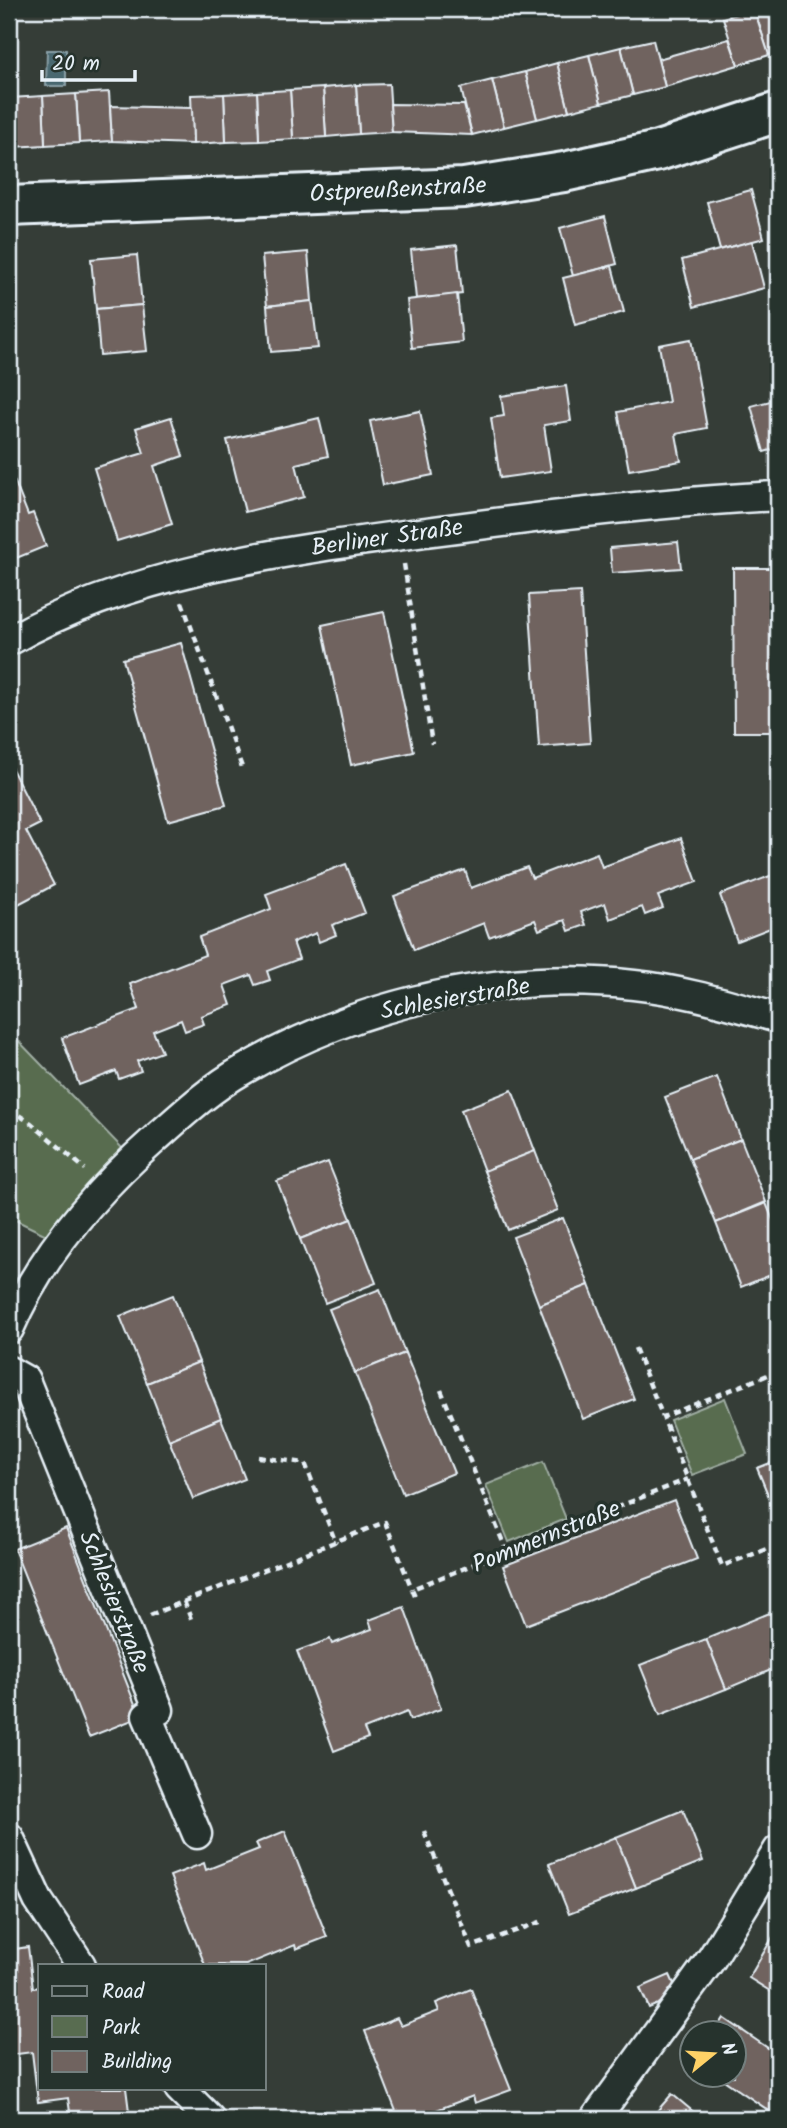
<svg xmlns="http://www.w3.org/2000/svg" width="787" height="2128" font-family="Kalam,sans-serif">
	<rect width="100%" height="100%" fill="#353d37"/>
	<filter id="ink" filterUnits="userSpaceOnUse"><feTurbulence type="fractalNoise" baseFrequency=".0143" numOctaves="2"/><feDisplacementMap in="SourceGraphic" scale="14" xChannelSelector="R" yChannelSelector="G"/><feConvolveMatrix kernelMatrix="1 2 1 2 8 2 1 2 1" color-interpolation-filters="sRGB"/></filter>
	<g filter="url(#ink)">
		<!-- green -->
		<g fill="#586c50" stroke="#a0aea4" stroke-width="2">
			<polygon points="9,1031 125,1151 59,1241 9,1217"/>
			<polygon points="725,1398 747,1454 692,1475 670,1420"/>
			<polygon points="543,1462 566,1519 509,1542 486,1485"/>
		</g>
		<!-- water -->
		<polygon fill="#496870" stroke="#899fa6" stroke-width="2" points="47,50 66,50 66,86 46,86"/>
		<!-- building -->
		<g fill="#70635f" stroke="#e8f1f8" stroke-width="2">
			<polygon points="754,9 778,9 778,52 769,55"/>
			<polygon points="754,9 769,55 738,65 723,18"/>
			<polygon points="729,39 738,65 665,87 658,59"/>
			<polygon points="653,40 665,87 633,95 621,47"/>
			<polygon points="621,47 633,95 601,103 589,55"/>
			<polygon points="589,55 601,103 569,111 557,63"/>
			<polygon points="557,63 569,111 537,119 525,72"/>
			<polygon points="525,72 537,119 504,127 492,80"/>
			<polygon points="492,80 504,127 472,135 461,88"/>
			<polygon points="389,84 392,132 359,134 356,85"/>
			<polygon points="356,85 359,134 326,137 323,88"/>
			<polygon points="323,88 326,137 293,139 290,90"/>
			<polygon points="290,90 293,139 259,141 257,92"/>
			<polygon points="109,92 112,141 79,143 76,94"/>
			<polygon points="257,92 259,141 226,142 224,94"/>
			<polygon points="76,94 79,143 45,145 43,96"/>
			<polygon points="224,94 226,142 193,144 191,95"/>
			<polygon points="43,96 45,145 13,147 10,98"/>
			<polygon points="9,98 13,147 9,147"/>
			<polygon points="390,104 464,105 472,135 392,132"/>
			<polygon points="110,106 192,108 193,144 112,141"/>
			<polygon points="751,190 764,238 720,250 707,202"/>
			<polygon points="605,216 617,264 573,276 560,228"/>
			<polygon points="752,241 764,288 694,307 682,260"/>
			<polygon points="457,245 462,294 416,299 411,250"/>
			<polygon points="308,252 312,301 267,306 262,256"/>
			<polygon points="137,255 142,305 96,309 91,259"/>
			<polygon points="612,266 624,312 575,325 563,278"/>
			<polygon points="457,294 462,342 412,348 407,300"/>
			<polygon points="312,301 318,348 271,352 267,306"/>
			<polygon points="142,305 147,351 100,355 96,309"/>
			<polygon points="691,339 707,428 676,434 681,461 629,470 618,412 669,402 659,345"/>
			<polygon points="566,386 571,421 544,425 551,471 500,478 491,418 504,416 501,396"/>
			<polygon points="778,399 778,448 764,452 751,406"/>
			<polygon points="420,411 433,475 383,485 370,421"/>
			<polygon points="171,417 183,456 154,466 172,524 117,541 94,468 144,453 136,428"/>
			<polygon points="319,418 328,456 296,464 304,497 245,512 227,440"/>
			<polygon points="9,467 28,515 33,513 46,546 9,561"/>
			<polygon points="678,542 681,568 612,573 610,548"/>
			<polygon points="733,568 778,568 778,732 734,732"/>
			<polygon points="580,592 590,743 539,747 529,595"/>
			<polygon points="384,612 414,752 351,765 322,625"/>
			<polygon points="181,643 226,805 168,821 123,659"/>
			<polygon points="9,763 40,824 26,831 54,885 9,909"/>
			<polygon points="681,838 697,882 658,896 663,908 645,915 642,907 610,919 605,903 581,912 586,925 569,931 565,920 539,930 535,920 489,937 484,923 414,950 394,896 465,870 471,888 527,867 532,878 597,853 602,867"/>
			<polygon points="346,864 365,913 332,925 336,935 319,942 316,933 293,942 299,959 267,971 270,980 255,985 251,975 224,985 231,1005 201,1016 204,1024 185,1031 181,1020 153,1031 162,1052 137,1061 141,1071 119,1079 116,1071 79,1085 62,1038 139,1009 130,984 205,955 199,937 271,909 266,894"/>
			<polygon points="778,873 778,925 737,941 720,895"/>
			<polygon points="717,1077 741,1139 690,1159 665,1097"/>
			<polygon points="512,1090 535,1151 484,1171 461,1110"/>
			<polygon points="741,1139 766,1202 716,1223 690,1159"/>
			<polygon points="535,1151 558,1210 508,1230 484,1171"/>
			<polygon points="328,1162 351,1219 300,1239 277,1181"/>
			<polygon points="766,1203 778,1232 778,1272 741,1287 716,1223"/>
			<polygon points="563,1218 589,1285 539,1305 513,1237"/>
			<polygon points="351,1219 376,1283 325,1303 300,1239"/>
			<polygon points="589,1285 634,1399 583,1419 539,1305"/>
			<polygon points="380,1289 405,1353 355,1373 329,1309"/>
			<polygon points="173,1295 199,1362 147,1383 120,1316"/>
			<polygon points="405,1353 454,1473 403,1494 355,1373"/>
			<polygon points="199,1362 221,1418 169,1440 147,1383"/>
			<polygon points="221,1418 245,1479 193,1499 169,1440"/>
			<polygon points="778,1460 778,1519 757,1468"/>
			<polygon points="674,1500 697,1559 526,1625 503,1566"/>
			<polygon points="66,1528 140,1717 89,1737 14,1549"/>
			<polygon points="404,1607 441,1709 410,1720 407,1712 364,1729 368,1738 334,1751 297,1651 330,1639 332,1644 372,1629 369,1620"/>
			<polygon points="772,1612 778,1627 778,1667 726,1689 706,1639"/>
			<polygon points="706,1639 726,1689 660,1715 640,1665"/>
			<polygon points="683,1810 703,1861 636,1888 616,1837"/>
			<polygon points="285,1831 327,1937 296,1949 295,1945 246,1965 205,1965 170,1876 204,1863 206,1870 259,1849 256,1843"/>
			<polygon points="616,1837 636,1888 569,1914 549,1864"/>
			<polygon points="778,1928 778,1996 749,1978"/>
			<polygon points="9,1947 9,1950 28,1947 33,1988 40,1987 40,2088 126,2088 130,2119 71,2119 68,2098 38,2102 32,2052 9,2055"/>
			<polygon points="670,1975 679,1995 649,2008 640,1988"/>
			<polygon points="471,1989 511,2090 475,2103 473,2096 434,2111 435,2119 399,2119 365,2031 397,2018 401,2026 439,2011 436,2003"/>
			<polygon points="724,2018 778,2055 778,2102 771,2112 718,2076 734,2076 734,2034 714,2034"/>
			<polygon points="672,2094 702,2119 650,2119"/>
		</g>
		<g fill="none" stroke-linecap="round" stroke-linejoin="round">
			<!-- street casing -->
			<g stroke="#e8f1f8" stroke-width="33">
				<g id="street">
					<path d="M9,641C133,570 286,551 426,532C543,516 660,502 778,496"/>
					<path d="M9,1329C41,1254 95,1192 156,1138C183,1114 211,1088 243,1070C358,1003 501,970 634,985C683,990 731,1005 778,1018"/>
					<polyline points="9,1371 25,1380 159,1710 147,1716 197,1834"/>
					<polyline points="9,1837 38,1900 81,1965"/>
					<polyline points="179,2088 210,2119"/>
					<polyline points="595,2119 712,1958 778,1850"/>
				</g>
			</g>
			<!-- secondary casing -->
			<g stroke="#e8f1f8" stroke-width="44">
				<polyline id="secondary" points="9,206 464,188 564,172 658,151 778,112"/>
			</g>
			<!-- path -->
			<g stroke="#e8f1f8" stroke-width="4.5" stroke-dasharray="7 5" stroke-linecap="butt">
				<polyline points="404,564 432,744"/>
				<polyline points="182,602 243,770"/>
				<polyline points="9,1109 31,1123 85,1169"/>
				<polyline points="635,1348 663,1417"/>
				<polyline points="441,1390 507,1552"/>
				<polyline points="258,1457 305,1463 336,1543"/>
				<polyline points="777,1545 722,1566 663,1417 778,1371"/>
				<polyline points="415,1596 412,1589 688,1479"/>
				<polyline points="184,1601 191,1619"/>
				<polyline points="150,1615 385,1522 412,1589"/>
				<polyline points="424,1831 471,1947 543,1921"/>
			</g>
			<!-- street -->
			<use href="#street" stroke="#26332d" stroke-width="28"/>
			<!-- secondary -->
			<use href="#secondary" stroke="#26332d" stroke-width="38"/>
		</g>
	</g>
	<g text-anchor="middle" stroke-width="7" stroke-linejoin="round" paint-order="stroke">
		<!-- street labels -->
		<g font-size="24" fill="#e8f1f8" stroke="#26332d">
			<text transform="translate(398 189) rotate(-3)" y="8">Ostpreußenstraße</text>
			<text transform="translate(387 537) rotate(-8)" y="8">Berliner Straße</text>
			<text transform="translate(455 998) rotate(-10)" y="8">Schlesierstraße</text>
			<text transform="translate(546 1536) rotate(-22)" y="8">Pommernstraße</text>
			<text transform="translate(115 1602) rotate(68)" y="8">Schlesierstraße</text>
		</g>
	</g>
	<!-- margin -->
	<rect width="787" height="2128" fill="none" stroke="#26332d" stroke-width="35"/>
	<rect x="18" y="18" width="752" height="2093" fill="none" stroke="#e8f1f8" stroke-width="2.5" filter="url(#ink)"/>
	<!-- legend -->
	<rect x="38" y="1964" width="228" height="126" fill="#26332d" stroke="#747f7e" stroke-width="2"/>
	<rect x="52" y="1986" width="35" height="10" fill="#26332d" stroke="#747f7e" stroke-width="2"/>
	<text x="102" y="1998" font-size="21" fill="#e8f1f8">Road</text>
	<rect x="52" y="2016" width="35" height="21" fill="#586c50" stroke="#747f7e" stroke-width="2"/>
	<text x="102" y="2034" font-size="21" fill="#e8f1f8">Park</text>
	<rect x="52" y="2051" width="35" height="21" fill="#70635f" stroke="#747f7e" stroke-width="2"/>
	<text x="102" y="2068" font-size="21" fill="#e8f1f8">Building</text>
	<!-- north arrow -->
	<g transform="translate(713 2054) rotate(72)"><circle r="33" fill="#26332d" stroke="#747f7e" stroke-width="2"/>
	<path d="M0-5L12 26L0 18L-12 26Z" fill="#ffd166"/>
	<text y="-10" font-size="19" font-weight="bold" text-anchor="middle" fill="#e8f1f8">N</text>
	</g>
	<!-- scale -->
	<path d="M42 70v10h93v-10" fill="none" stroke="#e8f1f8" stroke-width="3.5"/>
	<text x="52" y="70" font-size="21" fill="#e8f1f8" stroke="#26332d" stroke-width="5" paint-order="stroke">20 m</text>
</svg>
